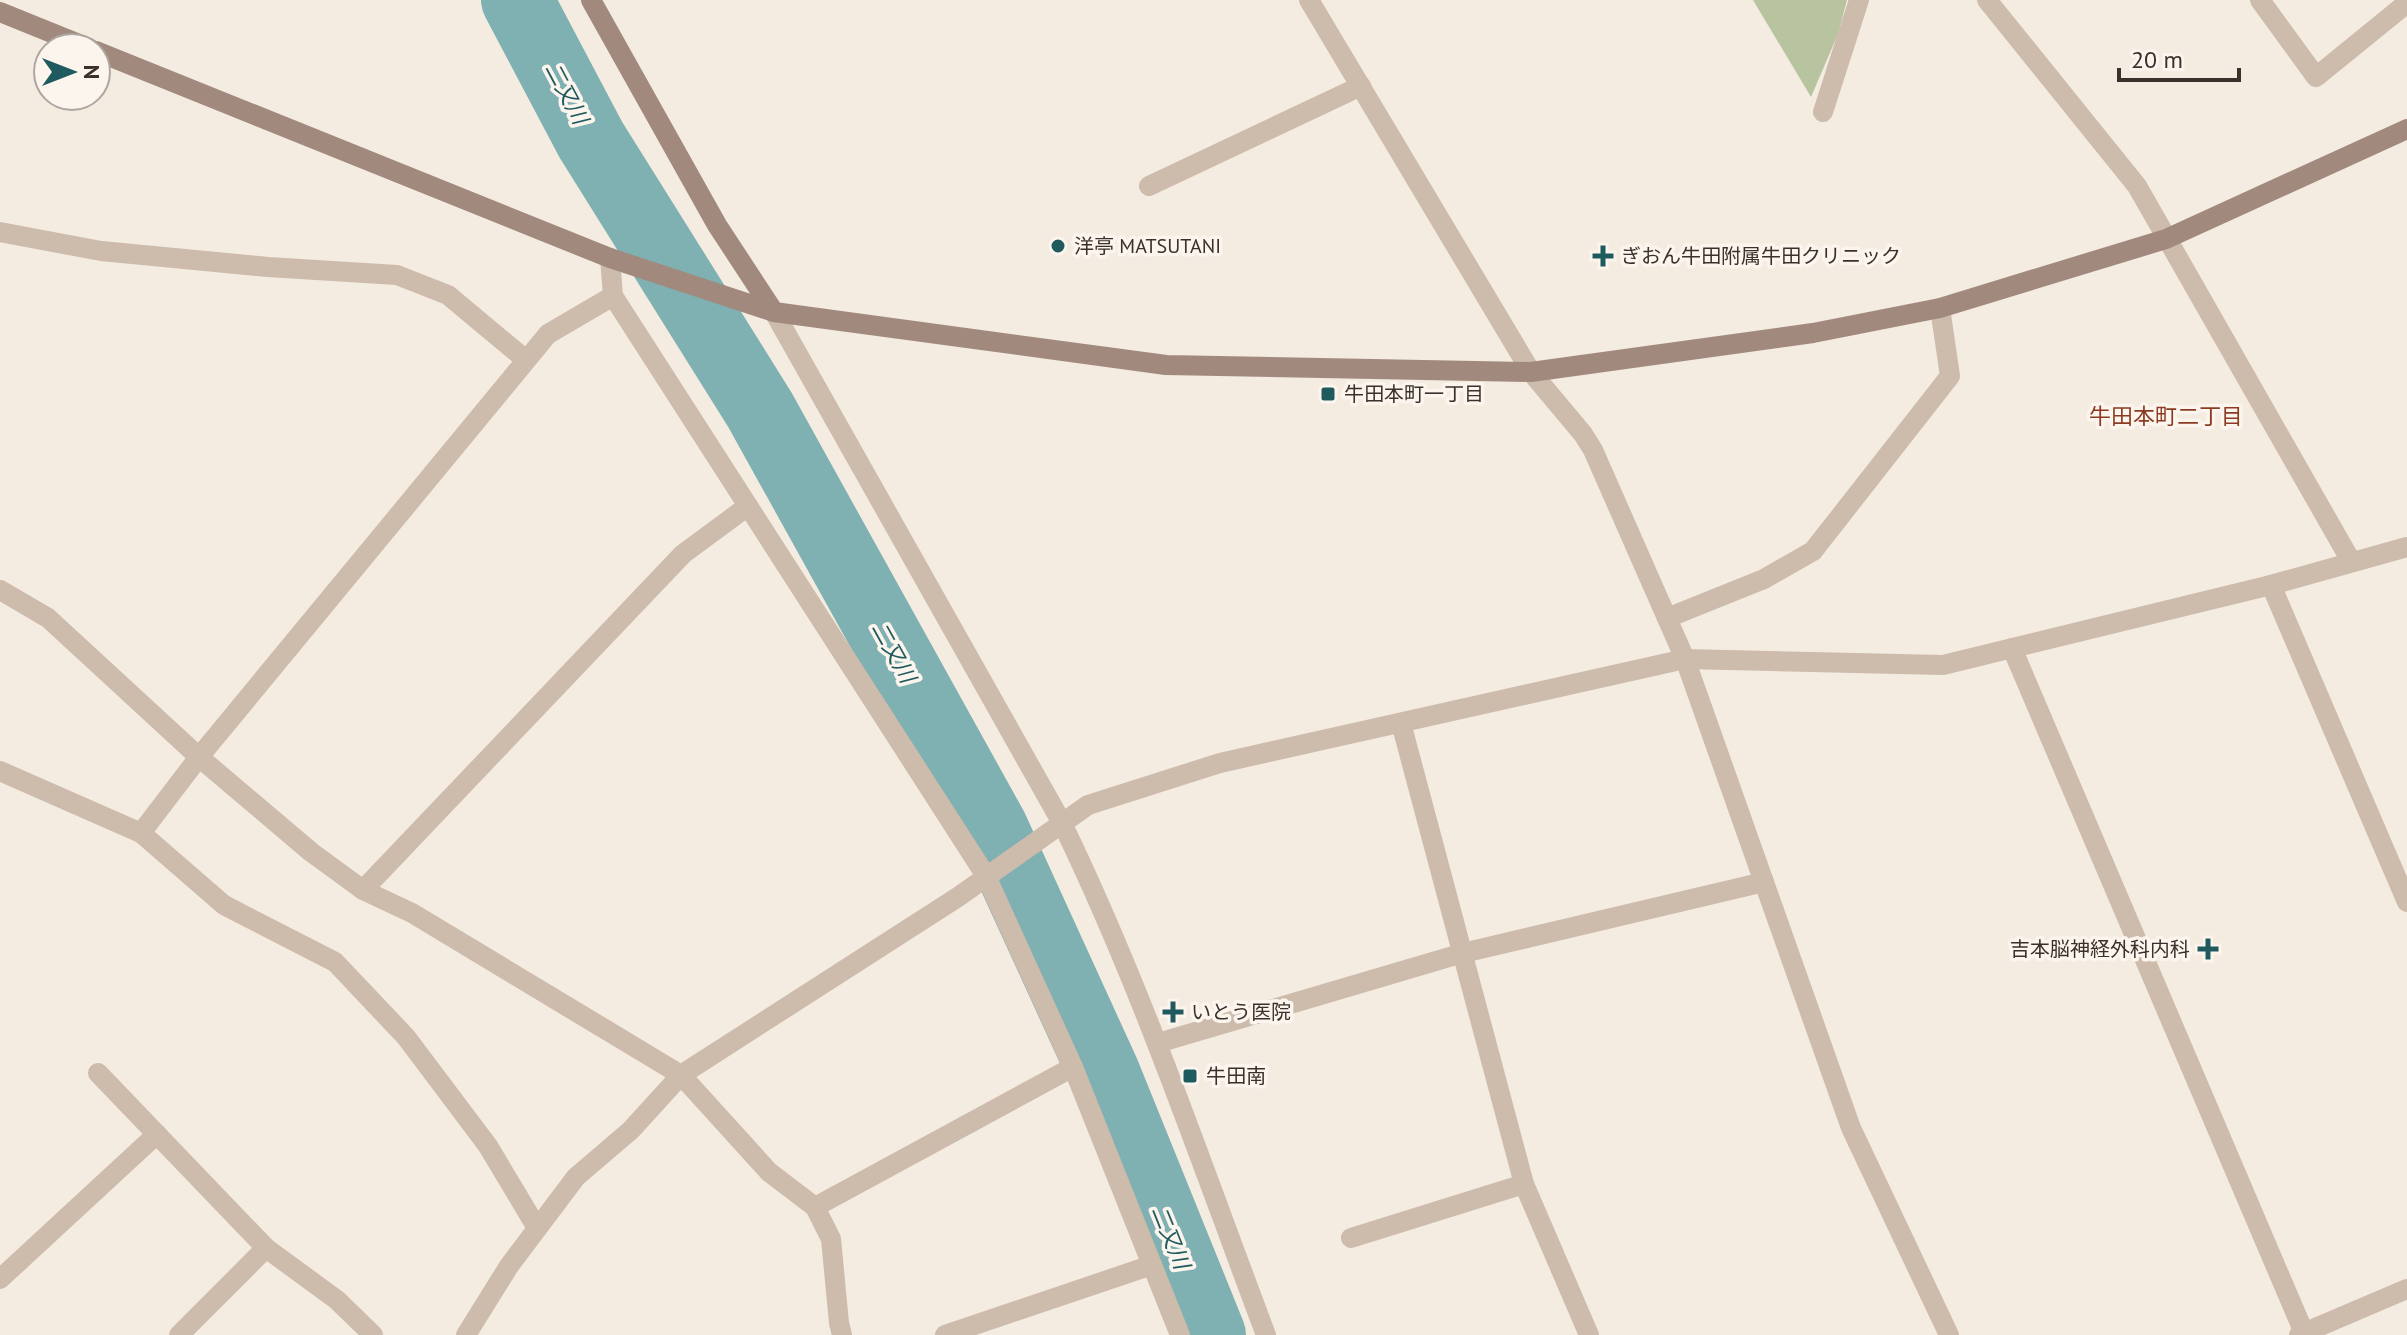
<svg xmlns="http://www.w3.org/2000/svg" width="2407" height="1335" font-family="'PT Sans','Noto Sans JP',sans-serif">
	<rect width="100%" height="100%" fill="#f4ebe1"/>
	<!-- green -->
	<polygon fill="#b8c4a0" points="1753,0 1847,0 1838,34 1811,97"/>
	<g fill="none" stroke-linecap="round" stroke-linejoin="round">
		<!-- river -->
		<polyline stroke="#7fb0b2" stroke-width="72" points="517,0 591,140 760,410 992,828 1104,1073 1210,1335"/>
		<!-- street -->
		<g stroke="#cdbbac" stroke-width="20">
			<polyline points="1309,0 1531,372 1583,434 1593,450 1685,659 1851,1128 1949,1335"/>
			<polyline points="1987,0 2137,186 2351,561"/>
			<polyline points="2260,0 2316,77 2407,3"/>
			<polyline points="1823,112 1859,0"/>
			<polyline points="1149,186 1361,86"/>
			<polyline points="0,232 101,251 268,267 397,275 448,295 526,360"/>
			<polyline points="610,258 613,296 986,876 1073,1067 1180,1335"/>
			<path d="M774,312L1062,823C1142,988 1201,1163 1266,1335"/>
			<polyline points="2271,585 2407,902"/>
			<polyline points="0,590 48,618 199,757 311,852 363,890 412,913 681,1075 769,1172 815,1207 831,1239 839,1323 842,1335"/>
			<polyline points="1667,618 1764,579 1813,551 1950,376 1940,308"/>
			<polyline points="2012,648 2305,1335"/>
			<polyline points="1401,723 1524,1184 1589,1335"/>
			<polyline points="0,771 141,833 224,905 335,962 406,1037 488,1146 537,1228"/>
			<polyline points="141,833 199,757 548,334 613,296"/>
			<polyline points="363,890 683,554 748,506"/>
			<polyline points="1158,1043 1463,953 1764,882"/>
			<polyline points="98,1073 266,1248 337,1300 373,1335"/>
			<polyline points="815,1207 1073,1067"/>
			<polyline points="1351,1238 1524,1184"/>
			<polyline points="0,1279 157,1134"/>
			<polyline points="179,1335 266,1248"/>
			<polyline points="466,1335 509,1266 576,1177 631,1130 681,1075 958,897 1088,805 1220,763 1685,659 1943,665 2271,585 2407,547"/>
			<polyline points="945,1335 1152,1265"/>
			<polyline points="2299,1335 2407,1289"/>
		</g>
		<!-- secondary -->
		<g stroke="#a18a7d" stroke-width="20">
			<polyline points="591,0 717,225 774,312"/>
			<polyline points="0,12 89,48"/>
			<polyline points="96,51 610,258 774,312 1166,365 1531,372 1813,333 1940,308 2166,239 2407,129"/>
		</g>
	</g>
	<!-- markers -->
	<g fill="#1f5a5e" stroke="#fbf5ee" stroke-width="3">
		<circle cx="1058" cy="246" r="8"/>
		<path d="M1599 244h8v8h8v8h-8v8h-8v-8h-8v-8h8z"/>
		<rect x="1320" y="386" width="16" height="16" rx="4"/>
		<path d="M2204 937h8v8h8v8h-8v8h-8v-8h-8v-8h8z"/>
		<path d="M1169 1000h8v8h8v8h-8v8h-8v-8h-8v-8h8z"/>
		<rect x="1182" y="1068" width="16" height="16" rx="4"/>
	</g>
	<g text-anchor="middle" stroke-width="7" stroke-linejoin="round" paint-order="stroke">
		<!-- poi labels -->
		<g font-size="20" fill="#3b302b" stroke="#fbf5ee" text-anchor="start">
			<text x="1074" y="253">洋亭 MATSUTANI</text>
			<text x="1621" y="263">ぎおん牛田附属牛田クリニック</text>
			<text x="1344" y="401">牛田本町一丁目</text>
			<text x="2190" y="956" text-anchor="end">吉本脳神経外科内科</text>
			<text x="1191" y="1019">いとう医院</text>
			<text x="1206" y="1083">牛田南</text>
		</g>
		<!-- water labels -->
		<g font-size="22" font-style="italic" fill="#1f5a5e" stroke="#fbf5ee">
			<text transform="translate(567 93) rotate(62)" y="8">二又川</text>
			<text transform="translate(894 652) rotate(61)" y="8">二又川</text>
			<text transform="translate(1171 1237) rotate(68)" y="8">二又川</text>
		</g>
		<!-- neighbourhood labels -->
		<g font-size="22" fill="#8c3b22" stroke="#fbf5ee">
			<text x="2166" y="424">牛田本町二丁目</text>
		</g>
	</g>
	<!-- north arrow -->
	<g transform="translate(72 72) rotate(90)"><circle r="38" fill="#fbf5ee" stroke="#aea6a0" stroke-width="2"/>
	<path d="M0-6L14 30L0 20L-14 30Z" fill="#1f5a5e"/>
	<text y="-12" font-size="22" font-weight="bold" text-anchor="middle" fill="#3b302b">N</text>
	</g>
	<!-- scale -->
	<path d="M2119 68v12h120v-12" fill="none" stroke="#3b302b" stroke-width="4"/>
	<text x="2131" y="68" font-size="24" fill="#3b302b" stroke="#fbf5ee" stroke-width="6" paint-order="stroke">20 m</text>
</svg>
